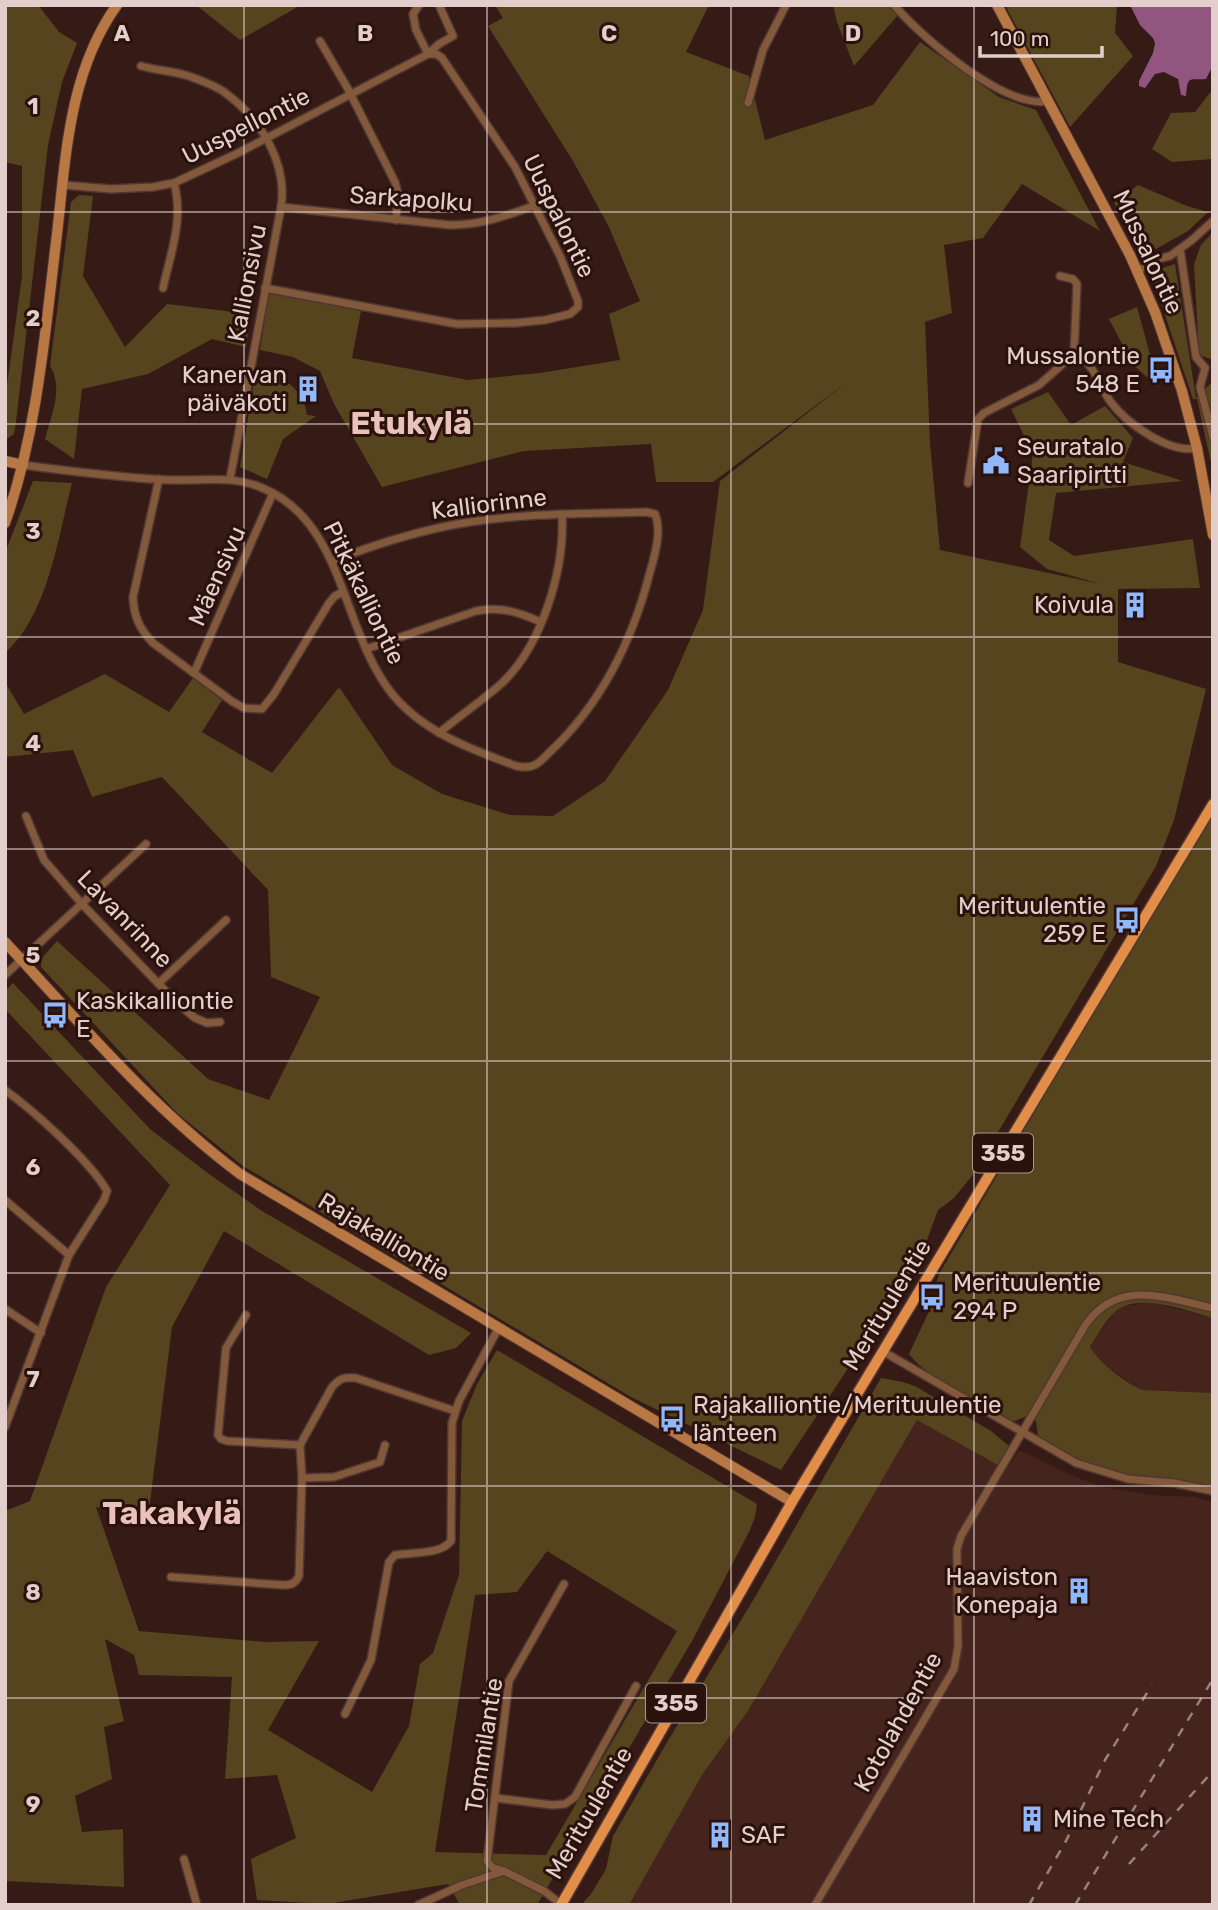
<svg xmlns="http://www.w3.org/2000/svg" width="1218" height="1910" font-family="Rubik,sans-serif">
	<rect width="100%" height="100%" fill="#351a16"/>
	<!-- built -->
	<g fill="#45241e">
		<polygon points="1146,1301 1213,1318 1213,1393 1143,1390 1136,1387 1113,1371 1091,1350 1092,1343 1115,1311 1127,1305 1135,1305"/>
		<polygon points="917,1420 1006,1469 1019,1451 1022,1451 1070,1475 1104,1487 1151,1495 1194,1497 1213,1502 1213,1905 629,1905 702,1775 748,1711"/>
	</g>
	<!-- green -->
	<g fill="#56441f" fill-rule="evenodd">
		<polygon points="5,5 38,5 59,32 77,43 62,82 48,145 16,422 14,434 5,440 5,400 22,276 22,166 5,162"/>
		<polygon points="196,5 301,5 240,40"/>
		<polygon points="495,5 709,5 686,52 749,76 765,140 873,105 920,42 999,97 1036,110 1100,231 1022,184 983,238 944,245 952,313 925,322 930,443 940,550 1101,584 1047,569 1020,547 1033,454 1011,409 1048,392 1071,425 1105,406 1133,438 1123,462 1183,481 1056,493 1049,540 1074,556 1193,539 1200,588 1118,589 1118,662 1206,689 1174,820 1156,866 972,1176 953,1199 938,1210 920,1259 781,1470 631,1397 243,1166 178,1114 41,967 41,959 57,941 208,1079 269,1100 320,997 271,977 268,890 162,777 92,797 73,750 5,757 5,682 24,714 105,674 169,712 193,678 222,700 202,732 272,773 339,687 392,765 442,794 510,815 553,816 605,781 668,690 703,610 720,481 850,380 713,482 656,482 651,444 524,451 382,487 334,404 320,371 293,357 260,350 269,293 361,311 352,358 468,380 540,373 620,360 609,314 640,301 609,227 573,161 488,26 503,18"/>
		<polygon points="833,5 891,5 898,15 854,66 837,22"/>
		<polygon points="1005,5 1117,5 1115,33 1133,56 1070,127"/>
		<polygon points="1213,89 1213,159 1172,162 1152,149 1171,113 1195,112"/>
		<path d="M1138,185L1187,206L1208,212L1188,231L1156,249C1134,243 1126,222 1114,203Z"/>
		<path d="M79,195L93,196L83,276L125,347L167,304L251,314L246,347L212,339L148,374L82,389L74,459L45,439C51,415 64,389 50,366L71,202Z"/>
		<polygon points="1213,232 1213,356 1210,359 1199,355 1194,264 1201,245"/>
		<polygon points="1175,264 1196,398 1213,381 1213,472 1197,399 1193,399 1153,279 1156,270"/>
		<polygon points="1137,307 1159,387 1133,365 1109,319"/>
		<path d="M256,369L282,376L281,379C292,384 299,391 302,404L305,405L307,415L316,416L283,439L267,479L240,467Z"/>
		<path d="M33,481L72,483C58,537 48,615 5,653V553Z"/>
		<path d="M1213,816V1318C1186,1311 1140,1292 1116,1311C1106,1319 1097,1336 1090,1347C1099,1362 1126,1384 1143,1390L1213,1393V1487C1186,1480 1159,1479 1132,1475C1099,1469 1065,1456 1038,1436L1036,1421L1027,1416L1015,1421L1009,1420C978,1402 931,1382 909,1354L938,1292L934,1289L939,1274L1149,918Z"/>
		<path d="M13,983L150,1129L209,1174L262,1211L471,1333L456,1348L429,1355L224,1231L172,1327L149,1510L96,1507L139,1631L266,1642L319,1641L268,1730L372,1792L409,1726L420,1664L433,1653L459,1575L462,1421L477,1384L497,1350L757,1504L755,1517L749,1532L692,1641L537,1905H460L448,1884L327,1904L257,1900L251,1859L296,1838L277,1775L225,1779L232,1677L139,1675L134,1655L105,1639L124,1721L104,1727L112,1779L75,1796L82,1832L123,1829L124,1887L5,1881V1511L30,1501L106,1287L170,1185L5,1009V991ZM547,1551L677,1631L546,1855L435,1852L475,1595L517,1592Z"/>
		<polygon points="881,1378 903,1382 915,1386 991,1431 1009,1446 998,1465 917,1420 748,1711 702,1775 629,1905 581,1905 591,1894 606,1869 613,1836 666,1744 755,1597"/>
	</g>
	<!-- water -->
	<path fill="#91557f" d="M1130,5H1213V65L1206,79C1188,80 1188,75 1186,96L1181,95L1178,79L1164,72L1155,74L1145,88L1139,86V81L1153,53L1155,43L1153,38L1140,25Z"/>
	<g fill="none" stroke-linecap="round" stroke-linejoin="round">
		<!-- street casing -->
		<g stroke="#513733" stroke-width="10">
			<g id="street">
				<polyline points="419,5 413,14 416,30 428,54 439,44 453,36 439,5"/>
				<path d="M894,5C921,37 1005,109 1048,101"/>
				<polyline points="320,41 348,89 395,182 398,194 396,220"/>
				<path d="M141,66C158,71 178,71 194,78C205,82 219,87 228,95C261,120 288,164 281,207L230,479"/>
				<polyline points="748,103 763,50 786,5"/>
				<polyline points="63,185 111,189 153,187 174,183 236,154 428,54 436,54 442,58 515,167 560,256 578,301 578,307 570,314 545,320 515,323 457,324 265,288"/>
				<path d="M281,207L450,225C481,225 506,216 536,205"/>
				<polyline points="1180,249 1196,357 1205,368"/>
				<polyline points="1138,272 1150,261 1170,256 1192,240 1213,221"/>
				<polyline points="1060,276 1073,279 1077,284 1074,354"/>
				<path d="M163,288C171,252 184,219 174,183"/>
				<polyline points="1205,368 1200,387 1213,437"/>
				<path d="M23,465C71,471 121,478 170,480C201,481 230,475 260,487C346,521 340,630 393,695C425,733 471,749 516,766C521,767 526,768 532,766C540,764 546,755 552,750C603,701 633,639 650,572C655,555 662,531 655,514L646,512C588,514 528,513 470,522C423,529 376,544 332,561"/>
				<path d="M159,479L133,597C134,617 139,628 153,643L233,702L244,708L262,709L274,694L329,603L335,596L343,592"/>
				<path d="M968,483L978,419L984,413L1039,385L1074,354C1092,359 1100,387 1110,401C1126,423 1169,454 1197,448"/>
				<path d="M366,649L476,611C500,606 518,612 541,622"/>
				<polyline points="194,673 273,493"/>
				<path d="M439,733C459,716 482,701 502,683C542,645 565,569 562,515"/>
				<polyline points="26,816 44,860 82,904 176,1002 195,1018 207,1023 220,1022"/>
				<polyline points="5,975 146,844"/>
				<polyline points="159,983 226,920"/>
				<path d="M5,1090C34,1111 90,1161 107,1191L104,1200L69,1255L5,1427"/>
				<polyline points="5,1200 69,1255"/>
				<polyline points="5,1309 41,1333"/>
				<polyline points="246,1315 226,1348 218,1435 221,1439 227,1441 300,1445"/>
				<polyline points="884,1352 1076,1463 1128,1479 1174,1483 1213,1491"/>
				<polyline points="302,1478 334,1477 380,1462 385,1445"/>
				<path d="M171,1577L283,1585C291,1585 295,1584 299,1576L302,1478L300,1445L332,1387C340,1378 344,1377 356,1378L455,1411"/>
				<path d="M345,1714L371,1660L389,1562L395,1555C412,1552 440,1555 451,1541L452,1423L459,1401L498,1329"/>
				<polyline points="495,1798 552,1805 565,1804 575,1797 636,1686"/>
				<polyline points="184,1859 197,1905"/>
				<polyline points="504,1871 493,1868 487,1861 509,1681 564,1584"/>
				<polyline points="418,1905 462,1885 504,1871 544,1891 561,1904"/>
				<path d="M815,1905L954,1669L958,1646L957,1549L961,1536L1086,1324C1119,1278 1166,1298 1213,1308"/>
			</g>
		</g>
		<!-- secondary casing -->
		<g stroke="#513733" stroke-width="12">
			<g id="secondary">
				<polyline points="997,5 1130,255 1155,312 1182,391 1197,448 1213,535"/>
				<polyline points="5,461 23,465"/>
				<path d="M5,523C38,430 45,331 57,234C66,155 69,72 117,5"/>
				<path d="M5,942C80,1023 152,1108 240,1174L792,1502"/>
			</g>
		</g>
		<!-- primary casing -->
		<g stroke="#513733" stroke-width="13">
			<polyline id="primary" points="561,1905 792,1502 1213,804"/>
		</g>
		<!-- street -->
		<use href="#street" stroke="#82593a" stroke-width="7"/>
		<!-- secondary -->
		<use href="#secondary" stroke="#b87743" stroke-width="10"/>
		<!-- primary -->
		<use href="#primary" stroke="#e28e48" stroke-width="10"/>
		<!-- rail -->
		<g stroke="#98827e" stroke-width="2.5" stroke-dasharray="9 9" stroke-linecap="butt">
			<polyline points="1129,1864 1213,1771"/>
			<polyline points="1029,1905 1066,1841 1105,1760 1152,1685"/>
			<polyline points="1075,1905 1213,1679"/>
		</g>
	</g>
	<!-- grid -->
	<path fill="none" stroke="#e2cfcb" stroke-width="2" stroke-opacity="0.55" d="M244,5V1905M487,5V1905M731,5V1905M974,5V1905M5,212H1213M5,424H1213M5,637H1213M5,849H1213M5,1061H1213M5,1273H1213M5,1486H1213M5,1698H1213"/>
	<!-- icons -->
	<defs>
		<g id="bus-bare" transform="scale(2.1)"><path d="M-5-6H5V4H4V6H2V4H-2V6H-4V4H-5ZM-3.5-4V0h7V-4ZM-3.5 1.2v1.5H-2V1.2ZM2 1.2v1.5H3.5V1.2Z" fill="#8fb8fd" stroke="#2b110c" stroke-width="2.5" paint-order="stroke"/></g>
		<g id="building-bare" transform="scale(2.1)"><path d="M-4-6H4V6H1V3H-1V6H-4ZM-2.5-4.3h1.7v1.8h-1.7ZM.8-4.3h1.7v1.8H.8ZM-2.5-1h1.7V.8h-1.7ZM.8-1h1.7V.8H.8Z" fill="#8fb8fd" stroke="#2b110c" stroke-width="2.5" paint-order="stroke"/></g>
		<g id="civic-bare" transform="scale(2.1)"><path d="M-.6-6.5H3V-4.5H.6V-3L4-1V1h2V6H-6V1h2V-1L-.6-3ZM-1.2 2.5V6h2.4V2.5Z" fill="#8fb8fd" stroke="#2b110c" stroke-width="2.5" paint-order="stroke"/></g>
	</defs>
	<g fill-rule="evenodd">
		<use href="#bus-bare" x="1161" y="370"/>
		<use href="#building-bare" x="308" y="389"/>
		<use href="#civic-bare" x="996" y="461"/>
		<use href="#building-bare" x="1135" y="605"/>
		<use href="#bus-bare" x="1127" y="920"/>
		<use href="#bus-bare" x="55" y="1015"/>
		<use href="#bus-bare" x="932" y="1297"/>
		<use href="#bus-bare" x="672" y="1419"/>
		<use href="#building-bare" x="1079" y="1591"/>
		<use href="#building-bare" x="1032" y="1819"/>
		<use href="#building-bare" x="720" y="1835"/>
	</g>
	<g text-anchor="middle" stroke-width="6" stroke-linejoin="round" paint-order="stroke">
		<!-- shield labels -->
		<g fill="#2b110c" stroke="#ab9692" stroke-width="2">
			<rect x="973" y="1133.5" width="60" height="39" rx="5"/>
			<rect x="646" y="1683.5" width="60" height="39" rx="5"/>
		</g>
		<g font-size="23" font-weight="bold" fill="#e2cfcb">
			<text x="1003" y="1161">355</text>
			<text x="676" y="1711">355</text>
		</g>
		<!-- street labels -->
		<g font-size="24" fill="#e2cfcb" stroke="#2b110c">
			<text transform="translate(246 126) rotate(-27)" y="8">Uuspellontie</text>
			<text transform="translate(411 199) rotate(4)" y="8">Sarkapolku</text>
			<text transform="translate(559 216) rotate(64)" y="8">Uuspalontie</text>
			<text transform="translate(1148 252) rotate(65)" y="8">Mussalontie</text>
			<text transform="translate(247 283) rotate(-79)" y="8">Kallionsivu</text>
			<text transform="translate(489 504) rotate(-7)" y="8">Kalliorinne</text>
			<text transform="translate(217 576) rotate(-66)" y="8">Mäensivu</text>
			<text transform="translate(364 593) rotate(64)" y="8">Pitkäkalliontie</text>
			<text transform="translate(125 919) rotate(46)" y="8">Lavanrinne</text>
			<text transform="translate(384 1237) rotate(31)" y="8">Rajakalliontie</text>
			<text transform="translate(887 1305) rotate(-59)" y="8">Merituulentie</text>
			<text transform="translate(898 1722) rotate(-61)" y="8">Kotolahdentie</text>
			<text transform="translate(484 1745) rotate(-81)" y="8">Tommilantie</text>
			<text transform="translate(589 1813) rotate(-60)" y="8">Merituulentie</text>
		</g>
		<!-- poi labels -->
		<g font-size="24" fill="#e2cfcb" stroke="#2b110c" text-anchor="start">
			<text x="1140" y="364" text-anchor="end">Mussalontie<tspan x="1140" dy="28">548 E</tspan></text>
			<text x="287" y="383" text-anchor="end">Kanervan<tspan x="287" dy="28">päiväkoti</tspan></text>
			<text x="1017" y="455">Seuratalo<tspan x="1017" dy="28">Saaripirtti</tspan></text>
			<text x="1114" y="613" text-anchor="end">Koivula</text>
			<text x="1106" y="914" text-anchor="end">Merituulentie<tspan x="1106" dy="28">259 E</tspan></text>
			<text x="76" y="1009">Kaskikalliontie<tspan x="76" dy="28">E</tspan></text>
			<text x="953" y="1291">Merituulentie<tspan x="953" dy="28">294 P</tspan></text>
			<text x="693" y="1413">Rajakalliontie/Merituulentie<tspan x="693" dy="28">länteen</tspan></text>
			<text x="1058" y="1585" text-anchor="end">Haaviston<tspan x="1058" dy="28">Konepaja</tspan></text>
			<text x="1053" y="1827">Mine Tech</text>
			<text x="741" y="1843">SAF</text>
		</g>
		<!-- district labels -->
		<g font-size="32" font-weight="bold" fill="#e8c2bb" stroke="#2b110c">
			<text x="411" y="434">Etukylä</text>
			<text x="172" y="1524">Takakylä</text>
		</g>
	</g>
	<g font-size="23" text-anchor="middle" font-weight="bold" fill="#e2cfcb" stroke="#2b110c" stroke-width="6" stroke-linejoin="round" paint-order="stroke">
		<text x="122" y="41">A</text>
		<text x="365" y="41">B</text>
		<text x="609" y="41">C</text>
		<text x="853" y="41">D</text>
		<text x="33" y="114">1</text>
		<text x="33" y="326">2</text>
		<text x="33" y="539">3</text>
		<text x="33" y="751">4</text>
		<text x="33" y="963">5</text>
		<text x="33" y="1175">6</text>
		<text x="33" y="1387">7</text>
		<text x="33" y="1600">8</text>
		<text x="33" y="1812">9</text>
	</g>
	<!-- border -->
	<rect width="1218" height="1910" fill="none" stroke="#e2cfcb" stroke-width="14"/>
	<!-- scale -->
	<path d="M980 46v10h122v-10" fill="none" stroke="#e2cfcb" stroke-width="3.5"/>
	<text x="990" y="46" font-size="21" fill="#e2cfcb" stroke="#2b110c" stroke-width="5" paint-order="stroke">100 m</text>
</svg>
